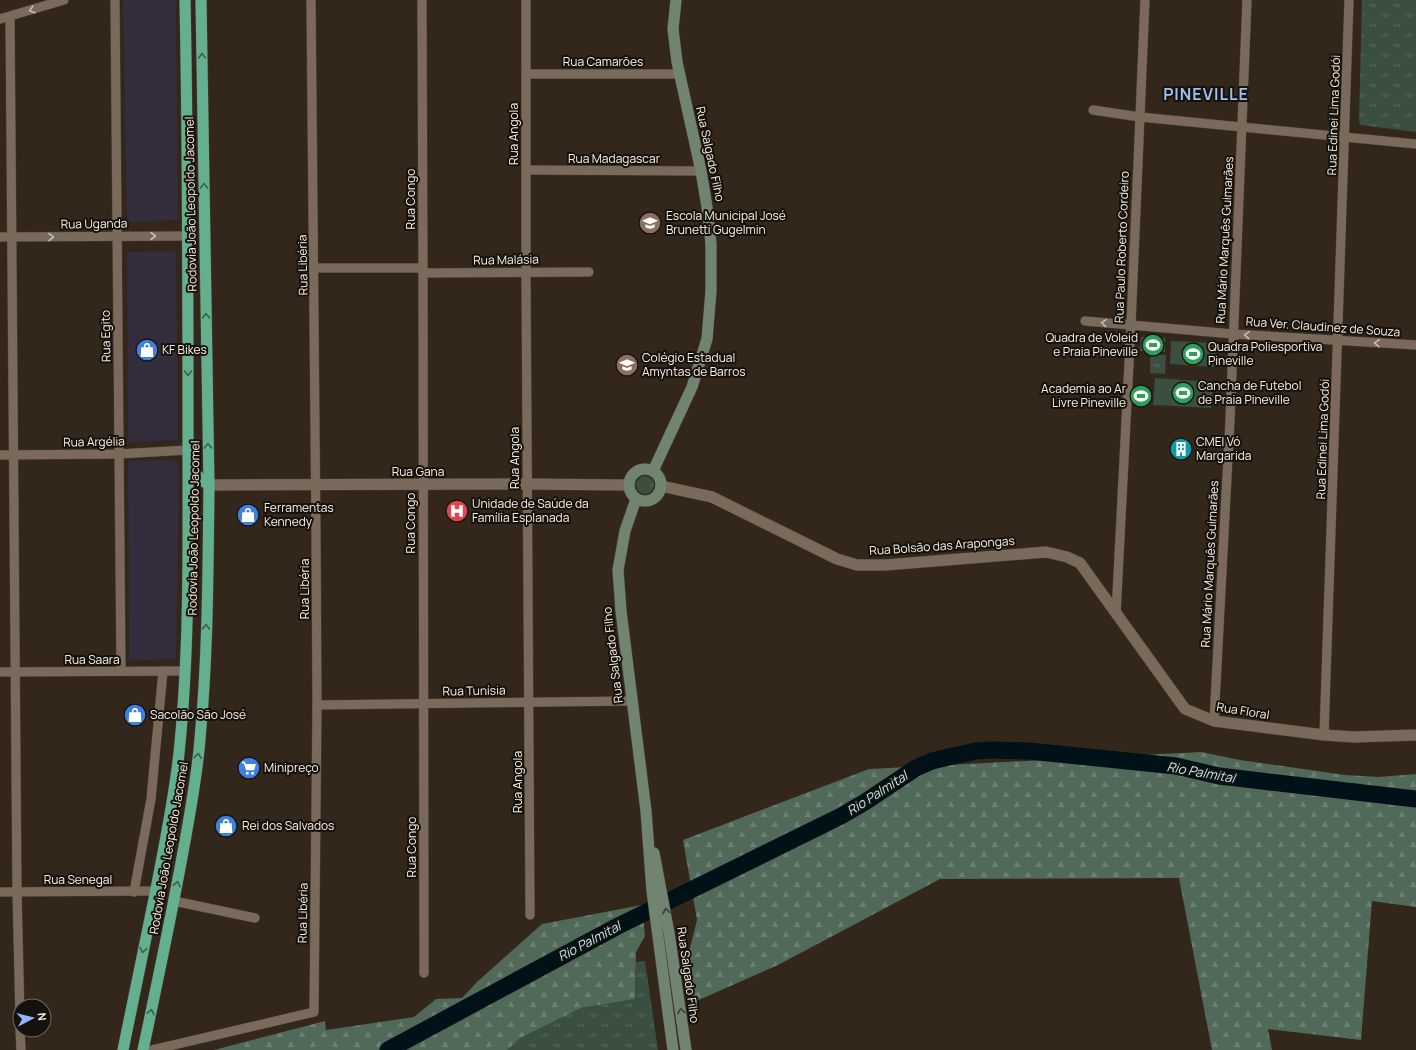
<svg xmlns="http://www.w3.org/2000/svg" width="1416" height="1050" font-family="Manrope,sans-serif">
	<defs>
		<pattern id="grass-tufts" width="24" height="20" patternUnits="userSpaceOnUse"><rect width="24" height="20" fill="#3b4f41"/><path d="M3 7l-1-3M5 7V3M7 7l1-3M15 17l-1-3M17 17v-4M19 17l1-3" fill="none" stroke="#58695c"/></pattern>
		<pattern id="forest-firs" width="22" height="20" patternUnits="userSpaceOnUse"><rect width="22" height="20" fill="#516958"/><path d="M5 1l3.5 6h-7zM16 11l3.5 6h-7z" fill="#6b7f70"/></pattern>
	</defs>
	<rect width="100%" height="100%" fill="#33261a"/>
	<!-- commercial -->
	<g fill="#342d3d">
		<polygon points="123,0 176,0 178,220 127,222"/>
		<polygon points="176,251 178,440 128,442 127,252"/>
		<polygon points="174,460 179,463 176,659 129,660 128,461"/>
	</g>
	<!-- grass -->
	<g fill="url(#grass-tufts)">
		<polygon points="1362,0 1416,0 1416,132 1360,125 1359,120"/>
		<polygon points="1150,355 1166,355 1165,374 1150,373"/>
		<circle cx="645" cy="485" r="9"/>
		<polygon points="645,961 658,1050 507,1050 519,1038 581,1008 635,999 636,962"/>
	</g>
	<!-- forest -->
	<g fill="url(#forest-firs)">
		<polygon points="1201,752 1240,760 1345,775 1379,777 1416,774 1416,907 1372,901 1361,1040 1268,1029 1272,1050 1212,1050 1179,878 940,879 778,965 694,1002 687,960 697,920 683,840 869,769"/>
		<polygon points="642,905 645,936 636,952 635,999 581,1008 520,1038 507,1050 214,1050 325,1021 326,1030 414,1017 436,999 462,998 477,982 542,924"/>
	</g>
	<!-- pitch -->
	<g fill="#3b4f41">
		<polygon points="1141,337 1165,338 1165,352 1140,351"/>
		<polygon points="1171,341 1216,343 1215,367 1170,364"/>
		<polygon points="1155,378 1213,382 1211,408 1153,405"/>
	</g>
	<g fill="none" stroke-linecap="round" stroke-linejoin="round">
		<!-- river -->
		<polyline stroke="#001118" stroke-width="17" points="388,1050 616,927 841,816 865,802 916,768 932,761 953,756 976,751 991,750 1029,751 1176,766 1219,776 1416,799"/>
		<!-- minor casing -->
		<g stroke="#4c4136" stroke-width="10">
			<g id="minor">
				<polyline points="115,0 121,671"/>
				<polyline points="422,0 423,273 424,973"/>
				<polyline points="526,0 526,272 530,915"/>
				<polyline points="10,17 17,892 20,1018"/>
				<polyline points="0,19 64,0"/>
				<polyline points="526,74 679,74"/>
				<polyline points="1093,110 1140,117 1416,144"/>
				<polyline points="526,170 701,171"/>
				<polyline points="0,237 188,236"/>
				<polyline points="315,268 423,268"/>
				<polyline points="423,273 589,272"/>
				<polyline points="1085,321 1233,334 1416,345"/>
				<polyline points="0,455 119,454 188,450"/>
				<polyline points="1116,614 1131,325 1145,0"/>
				<polyline points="0,672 185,671"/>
				<polyline points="317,705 632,701"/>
				<polyline points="1214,721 1230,420 1247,0"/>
				<polyline points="1324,735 1349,0"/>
				<polyline points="0,892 155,891"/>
				<polyline points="134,892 151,799 163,671"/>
				<polyline points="174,901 255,918"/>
				<polyline points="20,1030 21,1050"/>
				<polyline points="152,1050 314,1012 317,705 316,535 311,0"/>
			</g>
		</g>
		<!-- tertiary casing -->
		<g stroke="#4c4136" stroke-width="12">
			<g id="tertiary">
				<polyline points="209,485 527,484 628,485"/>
				<polyline points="661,486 712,497 837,559 857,565 885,565 1046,552 1067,557 1080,563 1185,709 1214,721 1324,735 1354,737 1416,735"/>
			</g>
		</g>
		<!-- secondary casing -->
		<g stroke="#4c4136" stroke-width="12">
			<g id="secondary">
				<circle cx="645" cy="485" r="16"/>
				<polyline points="653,471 692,387 707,339 711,291 711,244 707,207 701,171 677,62 673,29 676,0"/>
				<polyline points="636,499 625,531 618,570 621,611 646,811 652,891 673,1050"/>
				<polyline points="654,853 669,933 686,1050"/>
			</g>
		</g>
		<!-- trunk casing -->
		<g stroke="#4c4136" stroke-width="12">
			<g id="trunk">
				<path d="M190,459C194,471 198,479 209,485"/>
				<path d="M123,1050C134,998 144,946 155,894C164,847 174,800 179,753C190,647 188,541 188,435C188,290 188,145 185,0"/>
				<path d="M143,1050C157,984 171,918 183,852C190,814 197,777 200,739C208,655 208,570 209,485L201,0"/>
			</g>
		</g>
		<!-- minor -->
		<use href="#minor" stroke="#796a5c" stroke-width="9"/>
		<!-- tertiary -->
		<use href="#tertiary" stroke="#796a5c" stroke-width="11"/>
		<!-- secondary -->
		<use href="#secondary" stroke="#71846f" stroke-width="11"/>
		<!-- trunk -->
		<use href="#trunk" stroke="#64b08e" stroke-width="11"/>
	</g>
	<!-- one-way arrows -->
	<defs><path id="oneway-chevron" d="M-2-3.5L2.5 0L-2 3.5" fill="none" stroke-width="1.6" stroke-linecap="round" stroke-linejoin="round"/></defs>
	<g stroke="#c6bbb1">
		<use href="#oneway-chevron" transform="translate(32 10) rotate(163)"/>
		<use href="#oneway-chevron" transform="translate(153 236)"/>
		<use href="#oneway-chevron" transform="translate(51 237) rotate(-1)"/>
		<use href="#oneway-chevron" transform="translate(1104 323) rotate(-175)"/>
		<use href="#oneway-chevron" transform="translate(1247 335) rotate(-176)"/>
		<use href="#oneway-chevron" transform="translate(1377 343) rotate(-176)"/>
	</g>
	<g stroke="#3d604c">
		<use href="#oneway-chevron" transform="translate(202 56) rotate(-91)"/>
		<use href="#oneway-chevron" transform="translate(204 186) rotate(-91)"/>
		<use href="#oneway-chevron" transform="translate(206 316) rotate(-91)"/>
		<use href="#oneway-chevron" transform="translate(188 373) rotate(90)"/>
		<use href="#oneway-chevron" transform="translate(208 446) rotate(-91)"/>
		<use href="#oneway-chevron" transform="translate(206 627) rotate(-88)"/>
		<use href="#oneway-chevron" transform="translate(198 756) rotate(-83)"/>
		<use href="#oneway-chevron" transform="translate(177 884) rotate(-80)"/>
		<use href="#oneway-chevron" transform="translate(143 950) rotate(101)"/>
		<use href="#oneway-chevron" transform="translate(151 1012) rotate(-78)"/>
	</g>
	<g stroke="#3a3f33">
		<use href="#oneway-chevron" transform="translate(666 911) rotate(-99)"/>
		<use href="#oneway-chevron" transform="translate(681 1011) rotate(-98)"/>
	</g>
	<!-- icons -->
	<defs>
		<g id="school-disc" transform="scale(1.15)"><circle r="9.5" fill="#8d6e63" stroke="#16110b"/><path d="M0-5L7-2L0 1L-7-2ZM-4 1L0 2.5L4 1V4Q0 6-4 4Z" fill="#fff"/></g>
		<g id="stadium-disc" transform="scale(1.15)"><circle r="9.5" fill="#2e9e5b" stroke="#16110b"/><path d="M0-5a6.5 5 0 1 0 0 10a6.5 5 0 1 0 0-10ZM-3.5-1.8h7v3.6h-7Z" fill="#fff"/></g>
		<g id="shop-disc" transform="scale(1.15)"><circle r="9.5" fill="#3f7fe0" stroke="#16110b"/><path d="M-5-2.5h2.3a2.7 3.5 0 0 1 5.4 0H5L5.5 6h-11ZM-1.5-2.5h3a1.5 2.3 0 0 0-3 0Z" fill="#fff"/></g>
		<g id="building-disc" transform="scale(1.15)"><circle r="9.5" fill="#0f9aa8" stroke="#16110b"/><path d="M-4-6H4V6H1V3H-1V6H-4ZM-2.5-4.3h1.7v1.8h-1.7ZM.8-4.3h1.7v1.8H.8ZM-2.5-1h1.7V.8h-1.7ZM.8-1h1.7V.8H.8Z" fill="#fff"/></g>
		<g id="hospital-disc" transform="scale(1.15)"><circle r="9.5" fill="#e0444e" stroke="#16110b"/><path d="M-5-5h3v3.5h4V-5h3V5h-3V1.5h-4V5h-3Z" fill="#fff"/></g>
		<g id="supermarket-disc" transform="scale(1.15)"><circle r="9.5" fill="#3f7fe0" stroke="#16110b"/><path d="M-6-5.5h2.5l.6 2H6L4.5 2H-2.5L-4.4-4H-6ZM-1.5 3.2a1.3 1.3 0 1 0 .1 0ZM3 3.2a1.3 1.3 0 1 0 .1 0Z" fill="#fff"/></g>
	</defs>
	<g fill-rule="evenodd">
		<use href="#school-disc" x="650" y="223"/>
		<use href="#stadium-disc" x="1153" y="345"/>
		<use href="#shop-disc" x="147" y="350"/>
		<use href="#stadium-disc" x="1193" y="354"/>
		<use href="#school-disc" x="627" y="365"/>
		<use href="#stadium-disc" x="1183" y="393"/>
		<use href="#stadium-disc" x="1141" y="396"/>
		<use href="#building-disc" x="1181" y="449"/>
		<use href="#hospital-disc" x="457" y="511"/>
		<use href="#shop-disc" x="248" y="515"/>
		<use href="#shop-disc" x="135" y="715"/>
		<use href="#supermarket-disc" x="249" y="768"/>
		<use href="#shop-disc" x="226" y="826"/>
	</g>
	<g text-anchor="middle" stroke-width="4" stroke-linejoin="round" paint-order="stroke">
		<!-- street labels -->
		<g font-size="12" fill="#faf1e9" stroke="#16110b">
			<text x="603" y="66">Rua Camarões</text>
			<text transform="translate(1334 115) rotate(-88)" y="4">Rua Edinei Lima Godói</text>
			<text transform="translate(514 134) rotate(-90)" y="4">Rua Angola</text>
			<text transform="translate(710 154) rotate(78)" y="4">Rua Salgado Filho</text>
			<text x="614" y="163">Rua Madagascar</text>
			<text transform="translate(411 199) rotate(-90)" y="4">Rua Congo</text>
			<text transform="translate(191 204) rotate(-91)" y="4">Rodovia João Leopoldo Jacomel</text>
			<text transform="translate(94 224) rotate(-1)" y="4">Rua Uganda</text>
			<text transform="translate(1225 240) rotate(-87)" y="4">Rua Mário Marquês Guimarães</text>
			<text transform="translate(1122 247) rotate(-88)" y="4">Rua Paulo Roberto Cordeiro</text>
			<text transform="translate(506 260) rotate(-1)" y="4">Rua Malásia</text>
			<text transform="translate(303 265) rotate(-91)" y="4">Rua Libéria</text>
			<text transform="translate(1323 327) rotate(4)" y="4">Rua Ver. Claudinez de Souza</text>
			<text transform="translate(106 336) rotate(-91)" y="4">Rua Egito</text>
			<text transform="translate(1323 439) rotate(-88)" y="4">Rua Edinei Lima Godói</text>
			<text transform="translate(94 442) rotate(-1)" y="4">Rua Argélia</text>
			<text transform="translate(515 458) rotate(-90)" y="4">Rua Angola</text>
			<text x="418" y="476">Rua Gana</text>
			<text transform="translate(411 523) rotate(-90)" y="4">Rua Congo</text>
			<text transform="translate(194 528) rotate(-89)" y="4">Rodovia João Leopoldo Jacomel</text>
			<text transform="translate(942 546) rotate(-4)" y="4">Rua Bolsão das Arapongas</text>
			<text transform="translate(1210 564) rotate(-87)" y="4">Rua Mário Marquês Guimarães</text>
			<text transform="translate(305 589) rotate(-90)" y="4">Rua Libéria</text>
			<text transform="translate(613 655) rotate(-97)" y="4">Rua Salgado Filho</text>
			<text x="92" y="664">Rua Saara</text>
			<text transform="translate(474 691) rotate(-1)" y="4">Rua Tunísia</text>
			<text transform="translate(1243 711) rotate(9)" y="4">Rua Floral</text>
			<text transform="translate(518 782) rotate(-90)" y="4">Rua Angola</text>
			<text transform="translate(412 847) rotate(-90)" y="4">Rua Congo</text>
			<text transform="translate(169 848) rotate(-80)" y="4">Rodovia João Leopoldo Jacomel</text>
			<text x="78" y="884">Rua Senegal</text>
			<text transform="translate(303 913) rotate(-89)" y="4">Rua Libéria</text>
			<text transform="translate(688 975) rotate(82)" y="4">Rua Salgado Filho</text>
		</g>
		<!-- poi labels -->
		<g font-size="12" fill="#faf1e9" stroke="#16110b" text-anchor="start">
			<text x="666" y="220">Escola Municipal José<tspan x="666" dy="14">Brunetti Gugelmin</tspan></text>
			<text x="1138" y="342" text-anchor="end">Quadra de Voleid<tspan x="1138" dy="14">e Praia Pineville</tspan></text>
			<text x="1208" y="351">Quadra Poliesportiva<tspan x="1208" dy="14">Pineville</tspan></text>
			<text x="162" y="354">KF Bikes</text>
			<text x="642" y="362">Colégio Estadual<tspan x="642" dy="14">Amyntas de Barros</tspan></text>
			<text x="1198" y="390">Cancha de Futebol<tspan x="1198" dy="14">de Praia Pineville</tspan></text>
			<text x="1126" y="393" text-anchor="end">Academia ao Ar<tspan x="1126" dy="14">Livre Pineville</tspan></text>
			<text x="1196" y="446">CMEI Vó<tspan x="1196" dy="14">Margarida</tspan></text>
			<text x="472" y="508">Unidade de Saúde da<tspan x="472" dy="14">Família Esplanada</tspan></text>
			<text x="264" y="512">Ferramentas<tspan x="264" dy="14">Kennedy</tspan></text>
			<text x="150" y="719">Sacolão São José</text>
			<text x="264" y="772">Minipreço</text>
			<text x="242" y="830">Rei dos Salvados</text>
		</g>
		<!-- water labels -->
		<g font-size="13" font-style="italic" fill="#baecfe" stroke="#16110b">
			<text transform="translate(1201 772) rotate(10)" y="5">Rio Palmital</text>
			<text transform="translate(877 793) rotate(-33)" y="5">Rio Palmital</text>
			<text transform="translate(589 941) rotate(-28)" y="5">Rio Palmital</text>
		</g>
		<!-- district labels -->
		<g font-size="16" font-weight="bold" letter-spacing="1" fill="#a2bff3" stroke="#16110b">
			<text x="1206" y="100">PINEVILLE</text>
		</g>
	</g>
	<!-- north arrow -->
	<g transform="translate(32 1018) rotate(83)"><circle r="19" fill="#16110b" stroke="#716b64"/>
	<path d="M0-3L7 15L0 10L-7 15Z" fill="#91b8fd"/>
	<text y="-6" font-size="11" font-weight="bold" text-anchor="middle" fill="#faf1e9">N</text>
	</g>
</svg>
